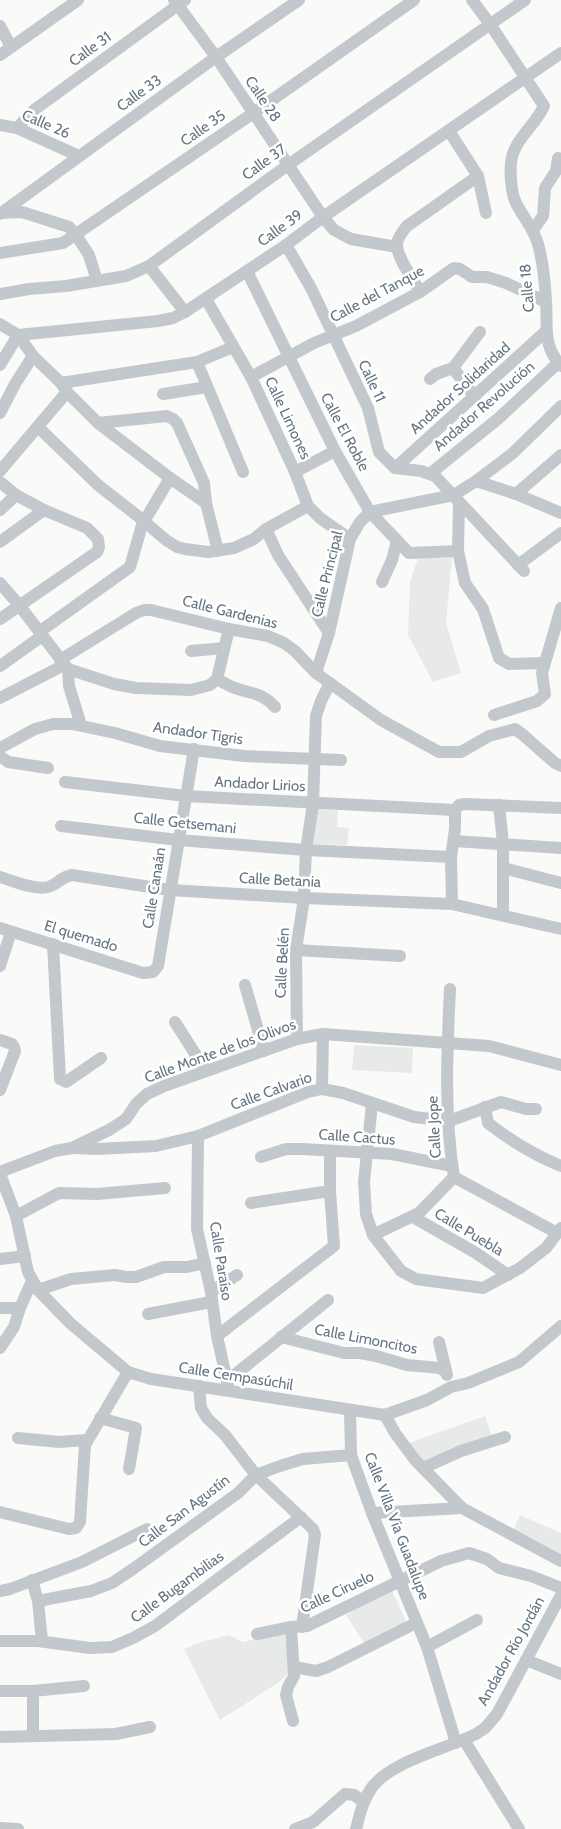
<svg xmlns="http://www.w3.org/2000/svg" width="561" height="1829" font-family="Cabin,sans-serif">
	<rect width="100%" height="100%" fill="#fafaf8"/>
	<!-- built -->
	<g fill="#e8e9e9">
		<polygon points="418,558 452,558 446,623 461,673 433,682 408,635 410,582"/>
		<polygon points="316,809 338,810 337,827 349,828 347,845 313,844"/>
		<polygon points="354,1045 413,1048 412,1073 352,1070"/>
		<polygon points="485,1416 493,1439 420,1465 406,1444"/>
		<polygon points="520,1515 561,1533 561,1559 512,1534"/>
		<polygon points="391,1588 408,1626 366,1646 346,1615"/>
		<polygon points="284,1632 291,1671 278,1683 220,1720 184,1649 201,1642 229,1635 243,1642"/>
	</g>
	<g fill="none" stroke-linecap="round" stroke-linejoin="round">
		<!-- minor -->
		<g stroke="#c3c8cc" stroke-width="12">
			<polyline points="174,0 216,57 323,217 334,230 351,239 397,247"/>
			<path d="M472,0L490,24L544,106C535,126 514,139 511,162C510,173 511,193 516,203C523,217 534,229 538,244C543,262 545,282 546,301C548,326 542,345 561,366"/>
			<polyline points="0,26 11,47"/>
			<polyline points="0,55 78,0"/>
			<polyline points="0,125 17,128 79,156"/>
			<polyline points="17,128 34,110 185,0"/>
			<polyline points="449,131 478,176 486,213"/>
			<polyline points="0,213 22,212 69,227 76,235 89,255 97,281"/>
			<polyline points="0,214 216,57 299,0"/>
			<polyline points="533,230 543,216 545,188 556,171 558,158"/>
			<polyline points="286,245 311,288 368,408 379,452 395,468 421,471 435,476 524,571"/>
			<polyline points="0,253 63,243 252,114 414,0"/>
			<polyline points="149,266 185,312"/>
			<polyline points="247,271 335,451 370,512 409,553 458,551"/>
			<path d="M420,292C414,280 396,257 397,244C398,236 403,231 407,226L478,176"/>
			<polyline points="0,294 29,289 66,286 126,276 149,266 288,165 525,0"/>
			<polyline points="206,299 251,377 295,472 308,506 320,518 350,539"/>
			<polyline points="0,324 18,335 33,356 61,383 67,392 98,423 170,478 206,503 218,551"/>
			<polyline points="197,362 243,472"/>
			<polyline points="0,365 18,335 158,321 173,318 185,312 286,245 323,217 561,53"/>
			<polyline points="453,368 475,397"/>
			<polyline points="251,377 314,343 356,326 420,292 454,268 460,269 472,277 487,277 506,283 546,302"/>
			<polyline points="430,379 436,374 453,368 480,332"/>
			<polyline points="61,383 197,362 233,347"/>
			<polyline points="163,394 207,387"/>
			<polyline points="0,413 15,384 33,356"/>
			<polyline points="98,423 167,416 173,419 177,423 204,483 206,503"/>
			<polyline points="38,427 98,485 139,517 166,540 177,547 185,549 208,552 234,548 254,539 266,529 308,506"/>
			<polyline points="395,468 545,332"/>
			<polyline points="0,471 67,392"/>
			<polyline points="295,472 335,451"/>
			<polyline points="431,473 499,418 558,363"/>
			<polyline points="476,481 516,494 561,513"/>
			<polyline points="0,482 16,495 44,510 87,528 98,539 99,547 97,552 0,619"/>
			<polyline points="516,494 561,455"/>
			<polyline points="459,502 458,551 465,583 483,609 499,658 509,664 544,663"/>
			<polyline points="0,510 16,495"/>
			<polyline points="266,529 278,555 329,633"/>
			<polyline points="0,542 44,510"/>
			<polyline points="518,565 561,533"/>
			<polyline points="382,582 392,560 397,541"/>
			<polyline points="0,583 19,605 68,669 114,684 136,688 191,690 210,685 217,679 229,629"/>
			<polyline points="39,632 130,567 142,525 170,478"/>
			<polyline points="191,651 224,648"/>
			<polyline points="60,660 136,613 144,610 151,610 229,629 268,636 284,643 295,651 316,673 381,720 439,752 461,752 489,736 515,729 522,734 555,763 561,766"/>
			<polyline points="0,666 42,636"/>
			<polyline points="68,669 69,686 81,725"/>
			<polyline points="316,673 329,633 350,539 360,522 370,512 454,495 476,481 513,453 561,406"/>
			<path d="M217,679C223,682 229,686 235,688C252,694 263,693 275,707"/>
			<polyline points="0,698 64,665"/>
			<polyline points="494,715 537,701 545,694 542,673 561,608"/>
			<polyline points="0,748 35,729 53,724 72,724 115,733 160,746 244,756 341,760"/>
			<polyline points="0,756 8,762 48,768"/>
			<polyline points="65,782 186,796 455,810"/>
			<polyline points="499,805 503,843 503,915"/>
			<polyline points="61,826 178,840 306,850 451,857"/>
			<polyline points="454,841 561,848"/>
			<polyline points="503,868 561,883"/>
			<path d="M0,877C13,881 39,892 51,886C60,882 61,877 72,875L170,890L304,898L452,904L561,929"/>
			<polyline points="452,904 451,857 455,829 455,810 459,805 465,804 561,808"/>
			<polyline points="0,928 143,973 153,972 158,966 194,749"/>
			<polyline points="53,944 60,1079 66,1082 101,1058"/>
			<polyline points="296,950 400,956"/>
			<polyline points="0,966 11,932"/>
			<polyline points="245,985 264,1051"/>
			<path d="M450,989C447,1051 444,1115 454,1177L557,1233"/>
			<polyline points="175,1022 206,1071"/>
			<polyline points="297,1039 296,950 304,898 306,850 313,804 316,716 321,701 330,683"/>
			<polyline points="0,1040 12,1044 14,1047 15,1051 0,1090"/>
			<polyline points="322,1089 323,1034"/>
			<polyline points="372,1104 364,1182 366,1214 373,1235 401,1271 416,1279 483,1288 520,1268 546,1248 561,1228"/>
			<path d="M485,1107L488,1123C511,1141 534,1155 561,1166"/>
			<polyline points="198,1136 197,1229 211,1292 217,1336 229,1390"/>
			<polyline points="74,1148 97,1149 156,1146 198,1136 308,1092 322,1089 343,1093 414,1117 449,1121 501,1102 526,1109 536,1109"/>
			<polyline points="261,1157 286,1149 301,1149 392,1154 452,1166"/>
			<polyline points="0,1172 55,1151 72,1148 109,1130 126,1119 136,1104 147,1094 164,1086 297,1039 323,1034 489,1046 561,1065"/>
			<polyline points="0,1174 16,1216 28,1272 38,1290 70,1323 128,1372 151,1379 385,1415 427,1400 451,1387 468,1383 519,1362 561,1326"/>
			<polyline points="251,1203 330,1191"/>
			<polyline points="16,1216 59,1193 97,1194 165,1188"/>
			<polyline points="413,1217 476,1253 508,1275"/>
			<polyline points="373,1235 419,1213 454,1177"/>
			<polyline points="0,1259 25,1256"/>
			<polyline points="38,1290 71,1279 115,1275 126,1277 136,1277 164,1267 187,1267 205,1263"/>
			<polyline points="211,1292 237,1275"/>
			<polyline points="0,1308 20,1308"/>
			<polyline points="148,1314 211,1302"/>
			<polyline points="217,1336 334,1246 330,1191 330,1151"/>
			<polyline points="281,1337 344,1353 360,1353 376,1356 407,1365 440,1368 445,1371"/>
			<polyline points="439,1342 447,1375"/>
			<polyline points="0,1348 14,1327 20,1308 32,1281"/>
			<polyline points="227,1381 328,1300"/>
			<polyline points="199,1386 201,1408 207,1418 225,1435 256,1475 313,1529 315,1535 302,1627"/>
			<polyline points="350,1410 351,1455 372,1513 427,1647 456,1743"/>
			<polyline points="385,1415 395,1433 415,1460 462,1508 561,1561"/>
			<polyline points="100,1418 136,1428 129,1469"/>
			<polyline points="18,1438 59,1442 87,1440"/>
			<polyline points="423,1468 461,1451 505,1437"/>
			<polyline points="0,1512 69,1529 76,1528 80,1522 85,1445 128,1372"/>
			<polyline points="372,1513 462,1508"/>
			<polyline points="32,1580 38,1601 42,1641"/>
			<polyline points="0,1591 10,1589 82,1562 147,1529"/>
			<polyline points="38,1601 91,1591 112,1583 133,1569 238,1493 256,1475 280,1466 303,1459 351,1455"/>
			<polyline points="291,1627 294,1676 288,1687 286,1695 293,1721"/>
			<polyline points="257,1634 291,1627 307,1626 441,1561 469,1553 487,1559 499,1568 531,1576 561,1588"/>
			<polyline points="0,1641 38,1641 90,1648 112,1647 133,1638 155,1626 301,1517"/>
			<polyline points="427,1647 477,1620"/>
			<polyline points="526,1660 561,1674"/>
			<polyline points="294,1667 316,1671 328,1667 416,1623"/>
			<polyline points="0,1691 33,1691 84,1686"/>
			<polyline points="33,1736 33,1691"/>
			<polyline points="0,1737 116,1734 150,1727"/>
			<polyline points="464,1740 519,1829"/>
			<polyline points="0,1828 18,1829"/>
			<polyline points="295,1829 313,1822 345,1794 354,1795 364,1802"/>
			<path d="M356,1829C360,1814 363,1799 373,1786C394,1760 446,1749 476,1734L485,1728L497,1714L561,1595"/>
		</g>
	</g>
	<g text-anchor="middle" stroke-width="5" stroke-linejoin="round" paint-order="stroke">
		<!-- street labels -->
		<g font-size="15" fill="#657683" stroke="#fff">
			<text transform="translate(90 49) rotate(-36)" y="5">Calle 31</text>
			<text transform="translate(139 93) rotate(-36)" y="5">Calle 33</text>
			<text transform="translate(263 99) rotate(56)" y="5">Calle 28</text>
			<text transform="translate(46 124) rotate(23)" y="5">Calle 26</text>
			<text transform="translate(203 128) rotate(-35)" y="5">Calle 35</text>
			<text transform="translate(264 162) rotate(-36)" y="5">Calle 37</text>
			<text transform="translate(280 228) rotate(-36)" y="5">Calle 39</text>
			<text transform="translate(527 288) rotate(-95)" y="5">Calle 18</text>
			<text transform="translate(377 294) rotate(-28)" y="5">Calle del Tanque</text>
			<text transform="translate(372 381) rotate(65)" y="5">Calle 11</text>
			<text transform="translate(460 388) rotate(-42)" y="5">Andador Solidaridad</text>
			<text transform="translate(484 406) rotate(-41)" y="5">Andador Revolución</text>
			<text transform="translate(288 418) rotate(65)" y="5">Calle Limones</text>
			<text transform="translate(345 432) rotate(62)" y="5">Calle El Roble</text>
			<text transform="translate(327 574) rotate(-76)" y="5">Calle Principal</text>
			<text transform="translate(230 612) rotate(14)" y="5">Calle Gardenias</text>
			<text transform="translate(198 733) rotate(8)" y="5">Andador Tigris</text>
			<text transform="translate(260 784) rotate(3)" y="5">Andador Lirios</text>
			<text transform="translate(185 823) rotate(6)" y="5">Calle Getsemani</text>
			<text transform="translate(280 880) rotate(3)" y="5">Calle Betania</text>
			<text transform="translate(154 888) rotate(-81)" y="5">Calle Canaán</text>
			<text transform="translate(81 936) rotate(17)" y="5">El quemado</text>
			<text transform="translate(282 963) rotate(-87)" y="5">Calle Belén</text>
			<text transform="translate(220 1051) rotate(-20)" y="5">Calle Monte de los Olivos</text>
			<text transform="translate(271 1091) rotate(-20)" y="5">Calle Calvario</text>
			<text transform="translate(434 1127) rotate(-93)" y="5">Calle Jope</text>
			<text transform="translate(357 1137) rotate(4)" y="5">Calle Cactus</text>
			<text transform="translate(469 1232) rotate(31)" y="5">Calle Puebla</text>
			<text transform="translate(221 1261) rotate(81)" y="5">Calle Paraíso</text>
			<text transform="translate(366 1339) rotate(11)" y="5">Calle Limoncitos</text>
			<text transform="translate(236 1376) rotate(9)" y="5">Calle Cempasúchil</text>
			<text transform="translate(184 1511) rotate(-37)" y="5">Calle San Agustín</text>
			<text transform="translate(397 1526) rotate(69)" y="5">Calle Villa Vía Guadalupe</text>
			<text transform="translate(177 1587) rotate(-36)" y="5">Calle Bugambilias</text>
			<text transform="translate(337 1592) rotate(-25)" y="5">Calle Ciruelo</text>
			<text transform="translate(511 1651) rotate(-61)" y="5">Andador Río Jordán</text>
		</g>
	</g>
</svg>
